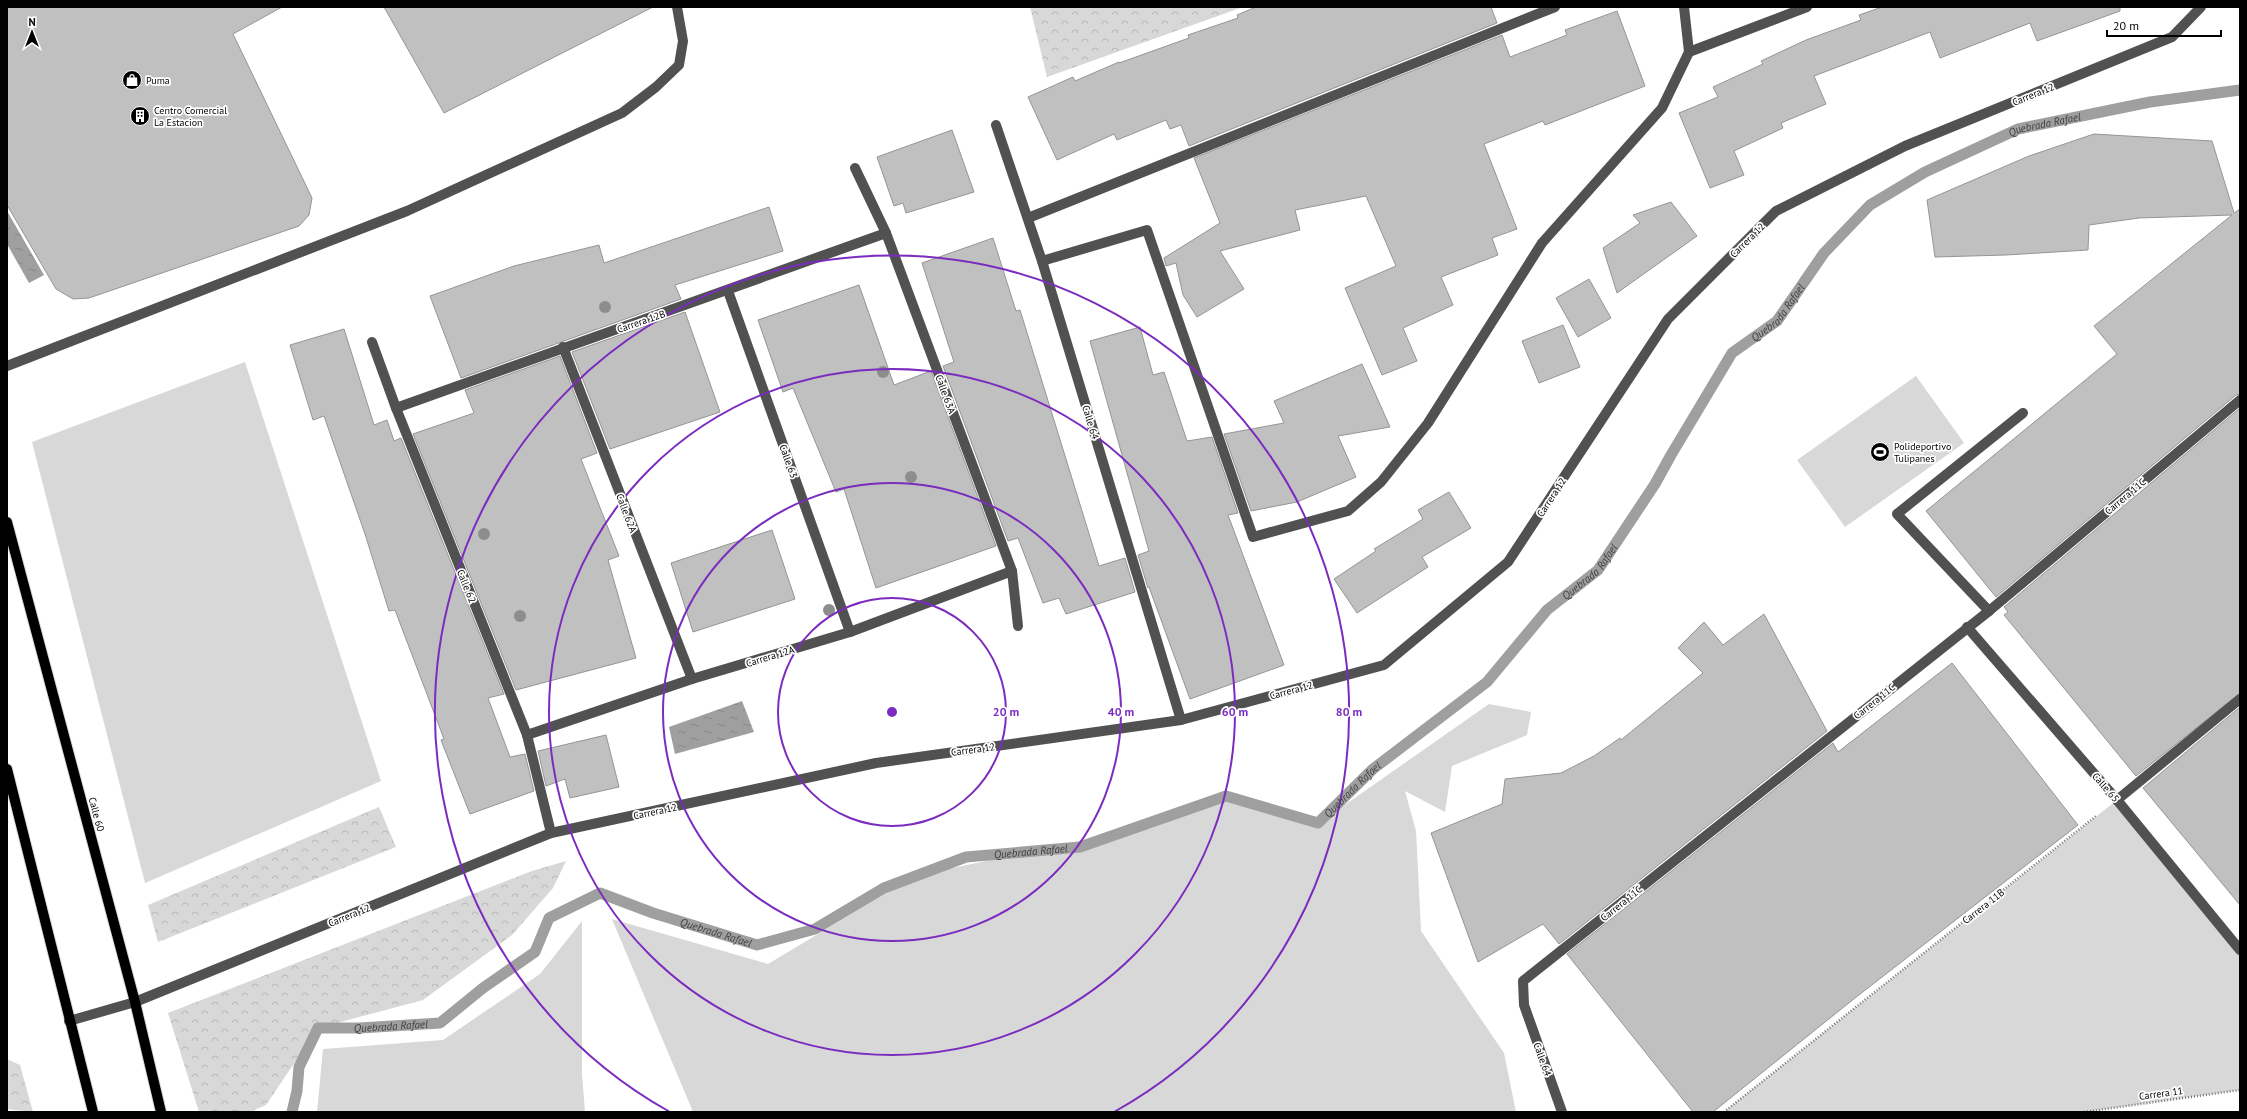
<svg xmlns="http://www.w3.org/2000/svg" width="2247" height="1119" font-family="'PT Sans',sans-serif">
	<defs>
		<pattern id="forest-crowns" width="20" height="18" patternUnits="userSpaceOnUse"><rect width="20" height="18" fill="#d8d8d8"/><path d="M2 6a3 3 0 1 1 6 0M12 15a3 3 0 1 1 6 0" fill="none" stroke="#b8b8b8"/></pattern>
		<pattern id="water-ripples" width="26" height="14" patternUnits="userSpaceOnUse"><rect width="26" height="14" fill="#9f9f9f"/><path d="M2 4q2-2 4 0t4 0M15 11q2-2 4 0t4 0" fill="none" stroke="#878787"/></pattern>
	</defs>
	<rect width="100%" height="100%" fill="#fff"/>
	<!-- forest -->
	<g fill="url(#forest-crowns)">
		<polygon points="1030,7 1243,7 1047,77"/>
		<polygon points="379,807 396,847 158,942 148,905"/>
		<polygon points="566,861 553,888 512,935 423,1000 318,1028 266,1105 250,1112 199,1112 168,1013 532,871"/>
		<polygon points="7,1059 20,1065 33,1112 7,1109"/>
	</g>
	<!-- park -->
	<g fill="#d8d8d8">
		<polygon points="245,362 381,781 145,883 32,442"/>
		<polygon points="1916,376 1964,443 1845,527 1797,460"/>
		<polygon points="1489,704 1531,712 1527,735 1452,766 1445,812 1405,791 1416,831 1421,931 1504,1053 1516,1112 693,1112 612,919 768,964 915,876 1127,831 1226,796 1319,823"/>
		<polygon points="2117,800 2240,954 2240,1090 2084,1112 1724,1112"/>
		<polygon points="582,921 582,1074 585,1112 317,1112 323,1049 443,1040 540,974"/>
	</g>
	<!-- water -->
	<g fill="url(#water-ripples)">
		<polygon points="7,211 44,275 29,283 7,244"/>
		<polygon points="742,701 754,732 675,754 669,727"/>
	</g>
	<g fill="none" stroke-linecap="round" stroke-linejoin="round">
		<!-- stream -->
		<path stroke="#9f9f9f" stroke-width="11" id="s1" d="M292,1112L297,1091L299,1067L318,1028H360L440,1023L483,988L535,952L549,918L600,893L653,913L757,945L815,929L884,888L966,857L1080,847L1226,796L1318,823L1373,769L1487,682L1547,610L1598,570L1655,484L1671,455L1732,353L1777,321L1824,253L1870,205L1925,172L2018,129L2150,102L2240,90"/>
	</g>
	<!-- building -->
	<g fill="#c0c0c0" stroke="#959595">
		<polygon points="7,7 282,7 233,34 312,198 309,215 299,226 89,298 73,299 56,289 7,205"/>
		<polygon points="384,7 653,7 444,113"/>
		<polygon points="1256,7 1491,7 1497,23 1189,146 1181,125 1170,129 1166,120 1117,140 1114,134 1057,160 1028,97 1073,77 1075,81 1119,62 1119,63 1189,38 1188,35 1238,18 1237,15"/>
		<polygon points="1882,7 2120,7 2120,11 2037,41 2030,23 1940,58 1930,32 1814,76 1826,104 1781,123 1783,128 1734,151 1744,175 1710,188 1679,113 1718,97 1713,87 1763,64 1761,61 1806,40 1861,20 1859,15"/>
		<polygon points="1617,11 1645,86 1545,125 1543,121 1484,144 1517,229 1492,238 1498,255 1441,277 1453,305 1403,328 1417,361 1382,375 1345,288 1396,266 1366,196 1295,210 1300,230 1220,251 1244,289 1197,317 1183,295 1176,263 1166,266 1164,258 1220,223 1194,158 1502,35 1510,57 1567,35 1565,30"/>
		<polygon points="952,130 974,192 906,213 903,203 894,206 877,157"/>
		<polygon points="2094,134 2212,141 2234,213 2240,209 2240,394 2236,395 1996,597 1926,511 2117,354 2094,326 2232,215 2139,218 2089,225 2088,250 2006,255 1935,257 1927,200 2029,156"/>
		<polygon points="1671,202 1697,236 1617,293 1603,248 1640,223 1633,215"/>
		<polygon points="769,207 783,251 675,285 681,299 461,378 430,296 514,266 599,245 604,263"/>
		<polygon points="993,238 1016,311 1020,310 1099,566 1125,558 1135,592 1066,614 1059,598 1043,603 1018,538 1008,541 943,366 954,362 922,263"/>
		<polygon points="1589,279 1611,318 1578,337 1556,298"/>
		<polygon points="859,285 894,385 931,371 996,546 876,588 844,489 836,492 793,388 783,392 758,320"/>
		<polygon points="685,312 720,412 610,449 572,352"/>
		<polygon points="1563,325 1580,367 1539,383 1522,341"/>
		<polygon points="1140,327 1153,375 1164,372 1187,441 1212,437 1238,513 1228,515 1284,665 1190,699 1149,587 1148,588 1138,555 1149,551 1090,341"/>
		<polygon points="344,329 374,425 387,420 394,441 401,438 504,694 488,698 510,757 525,754 534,791 470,814 441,740 444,739 395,610 389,611 365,534 324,416 313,420 290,345"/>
		<polygon points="560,356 597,453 581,459 619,556 608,560 636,658 516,690 413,434 474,413 465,390"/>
		<polygon points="1362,364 1390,427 1338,436 1356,477 1297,502 1251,511 1224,434 1284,423 1274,401"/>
		<polygon points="2240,408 2240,693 2136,776 2004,615 2008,612 2004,607"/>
		<polygon points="1449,492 1471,528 1422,557 1428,567 1357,613 1334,579 1376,551 1374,549 1423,519 1418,510"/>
		<polygon points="772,530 795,599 693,632 671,563"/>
		<polygon points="1764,614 1827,731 1559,944 1543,924 1478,962 1431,833 1502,804 1505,779 1561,773 1594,756 1620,738 1621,740 1703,673 1678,648 1704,622 1723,645"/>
		<polygon points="1952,663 2078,825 1855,998 1713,1112 1693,1112 1567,954 1833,743 1838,752"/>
		<polygon points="2240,707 2240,905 2143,788"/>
		<polygon points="606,735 619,787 570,798 565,779 546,786 538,751"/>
	</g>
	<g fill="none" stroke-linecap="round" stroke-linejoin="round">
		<!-- major casing -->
		<g stroke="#dbdbdb" stroke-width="12">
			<g id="major">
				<polyline points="7,522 135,1002 161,1112"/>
				<polyline points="7,769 93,1112"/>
			</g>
		</g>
		<!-- path -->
		<g stroke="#737373" stroke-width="2.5" stroke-dasharray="1 2" stroke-linecap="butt">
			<polyline points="1724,1112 2096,816"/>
			<polyline points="2084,1112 2240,1090"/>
		</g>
		<!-- minor -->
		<g stroke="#515151" stroke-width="10">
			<polyline points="1689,52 1807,7"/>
			<polyline points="996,125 1042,261 1181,720"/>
			<polyline points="855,168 886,233 1012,571 1018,626"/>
			<polyline points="1028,218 1555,7"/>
			<polyline points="1042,261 1147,230 1253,537 1348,511 1381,482 1428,423 1542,243 1662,108 1689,52 1684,7"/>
			<polyline points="728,291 850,632"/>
			<polyline points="372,342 396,408 527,735 551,833"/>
			<polyline points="563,347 692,679"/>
			<polyline points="7,366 407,211 622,113 656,87 679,65 683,41 677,7"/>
			<polyline points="396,408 886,233"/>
			<polyline points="1989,611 1897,514 2023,413"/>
			<polyline points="1967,627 2117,800 2240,950"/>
			<polyline points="527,735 692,679 850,632 1012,571"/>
			<polyline points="2117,800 2240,699"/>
			<polyline points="69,1021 135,1002 551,833 876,763 1181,720 1384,665 1508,562 1668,319 1776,211 1905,146 2172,37 2201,7"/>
			<polyline points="1562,1112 1524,1005 1523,981 1989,611 2240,400"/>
		</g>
		<!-- major -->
		<use href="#major" stroke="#000" stroke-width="10"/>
	</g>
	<!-- trees -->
	<g fill="#8d8d8d">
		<circle cx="605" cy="307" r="6"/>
		<circle cx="883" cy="372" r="6"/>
		<circle cx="911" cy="477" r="6"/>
		<circle cx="484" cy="534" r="6"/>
		<circle cx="829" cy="610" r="6"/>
		<circle cx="520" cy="616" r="6"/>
	</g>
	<!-- distance rings -->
	<g fill="none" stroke="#7b2cbf" stroke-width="2">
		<circle cx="892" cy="712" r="114"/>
		<circle cx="892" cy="712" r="229"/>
		<circle cx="892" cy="712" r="343"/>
		<path d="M670 1112A457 457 0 1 1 1114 1112"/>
	</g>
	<!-- icons -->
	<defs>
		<g id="shop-disc" transform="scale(1)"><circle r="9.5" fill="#000" stroke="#fff"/><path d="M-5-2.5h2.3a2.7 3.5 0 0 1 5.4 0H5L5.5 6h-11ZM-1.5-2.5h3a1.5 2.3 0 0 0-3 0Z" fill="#fff"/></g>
		<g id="building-disc" transform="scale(1)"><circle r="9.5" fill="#000" stroke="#fff"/><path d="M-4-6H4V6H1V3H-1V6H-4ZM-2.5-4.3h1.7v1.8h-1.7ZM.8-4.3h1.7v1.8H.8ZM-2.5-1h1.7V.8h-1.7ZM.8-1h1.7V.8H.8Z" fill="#fff"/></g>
		<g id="stadium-disc" transform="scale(1)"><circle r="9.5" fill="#000" stroke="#fff"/><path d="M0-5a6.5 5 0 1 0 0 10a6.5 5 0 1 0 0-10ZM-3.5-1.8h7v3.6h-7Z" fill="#fff"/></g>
	</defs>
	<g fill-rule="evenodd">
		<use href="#shop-disc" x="132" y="80"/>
		<use href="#building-disc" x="140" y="116"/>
		<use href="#stadium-disc" x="1880" y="452"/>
	</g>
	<g text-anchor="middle" stroke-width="3.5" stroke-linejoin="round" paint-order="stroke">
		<!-- poi labels -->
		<g font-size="10" fill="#000" stroke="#fff" text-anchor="start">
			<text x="146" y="84">Puma</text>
			<text x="154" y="114">Centro Comercial<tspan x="154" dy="12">La Estacion</tspan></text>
			<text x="1894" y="450">Polideportivo<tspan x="1894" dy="12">Tulipanes</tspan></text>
		</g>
		<!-- street labels -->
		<g font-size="10" fill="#000" stroke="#fff">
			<text transform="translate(2033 94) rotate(-22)" y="4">Carrera 12</text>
			<text transform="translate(1747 240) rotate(-45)" y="4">Carrera 12</text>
			<text transform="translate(641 321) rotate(-19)" y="4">Carrera 12B</text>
			<text transform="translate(946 394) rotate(70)" y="4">Calle 63A</text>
			<text transform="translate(1091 422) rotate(73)" y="4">Calle 64</text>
			<text transform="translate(789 461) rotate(70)" y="4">Calle 63</text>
			<text transform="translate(2125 496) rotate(-40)" y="4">Carrera 11C</text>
			<text transform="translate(1551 497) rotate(-57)" y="4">Carrera 12</text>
			<text transform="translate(627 513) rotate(69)" y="4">Calle 62A</text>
			<text transform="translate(467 586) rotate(68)" y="4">Calle 62</text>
			<text transform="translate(770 656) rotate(-17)" y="4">Carrera 12A</text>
			<text transform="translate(1291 690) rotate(-15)" y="4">Carrera 12</text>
			<text transform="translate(1874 701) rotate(-39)" y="4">Carrera 11C</text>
			<text transform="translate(973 749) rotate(-8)" y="4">Carrera 12</text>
			<text transform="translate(2106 787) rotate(49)" y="4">Calle 65</text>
			<text transform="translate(655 811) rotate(-12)" y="4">Carrera 12</text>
			<text transform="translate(97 814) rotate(75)" y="4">Calle 60</text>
			<text transform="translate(1621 903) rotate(-39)" y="4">Carrera 11C</text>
			<text transform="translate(1983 906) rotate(-38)" y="4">Carrera 11B</text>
			<text transform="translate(349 915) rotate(-22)" y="4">Carrera 12</text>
			<text transform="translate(1543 1059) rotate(70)" y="4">Calle 64</text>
			<text transform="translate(2161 1093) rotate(-8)" y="4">Carrera 11</text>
		</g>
		<!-- water labels -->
		<g font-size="11" font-style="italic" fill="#404040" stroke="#fff">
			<text dy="4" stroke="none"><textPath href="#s1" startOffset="2214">Quebrada Rafael</textPath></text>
			<text dy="4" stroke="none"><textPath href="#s1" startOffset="1878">Quebrada Rafael</textPath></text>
			<text dy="4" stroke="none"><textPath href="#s1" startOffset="1554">Quebrada Rafael</textPath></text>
			<text dy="4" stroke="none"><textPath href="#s1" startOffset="1230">Quebrada Rafael</textPath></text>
			<text dy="4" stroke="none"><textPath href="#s1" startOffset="882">Quebrada Rafael</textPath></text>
			<text dy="4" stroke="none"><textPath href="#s1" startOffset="546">Quebrada Rafael</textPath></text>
			<text dy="4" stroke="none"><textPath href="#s1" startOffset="162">Quebrada Rafael</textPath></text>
		</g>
	</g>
	<circle cx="892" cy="712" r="6" fill="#7b2cbf" stroke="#fff" stroke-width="2"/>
	<g font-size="12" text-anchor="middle" font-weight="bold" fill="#7b2cbf" stroke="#fff" stroke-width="3.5" stroke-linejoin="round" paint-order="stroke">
		<text x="1006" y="716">20 m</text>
		<text x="1121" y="716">40 m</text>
		<text x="1235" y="716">60 m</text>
		<text x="1349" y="716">80 m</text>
	</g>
	<!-- border -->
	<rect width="2247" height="1119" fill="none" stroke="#000000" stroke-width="16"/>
	<!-- north arrow -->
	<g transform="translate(32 32)" stroke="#ffffff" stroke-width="3" paint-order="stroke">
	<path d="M0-3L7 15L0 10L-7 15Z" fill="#000000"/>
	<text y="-6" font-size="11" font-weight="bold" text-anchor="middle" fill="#000000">N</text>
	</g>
	<!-- scale -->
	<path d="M2107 30v6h114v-6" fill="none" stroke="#000000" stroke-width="2"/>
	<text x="2113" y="30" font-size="12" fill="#000000" stroke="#ffffff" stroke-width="3" paint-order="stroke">20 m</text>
</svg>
